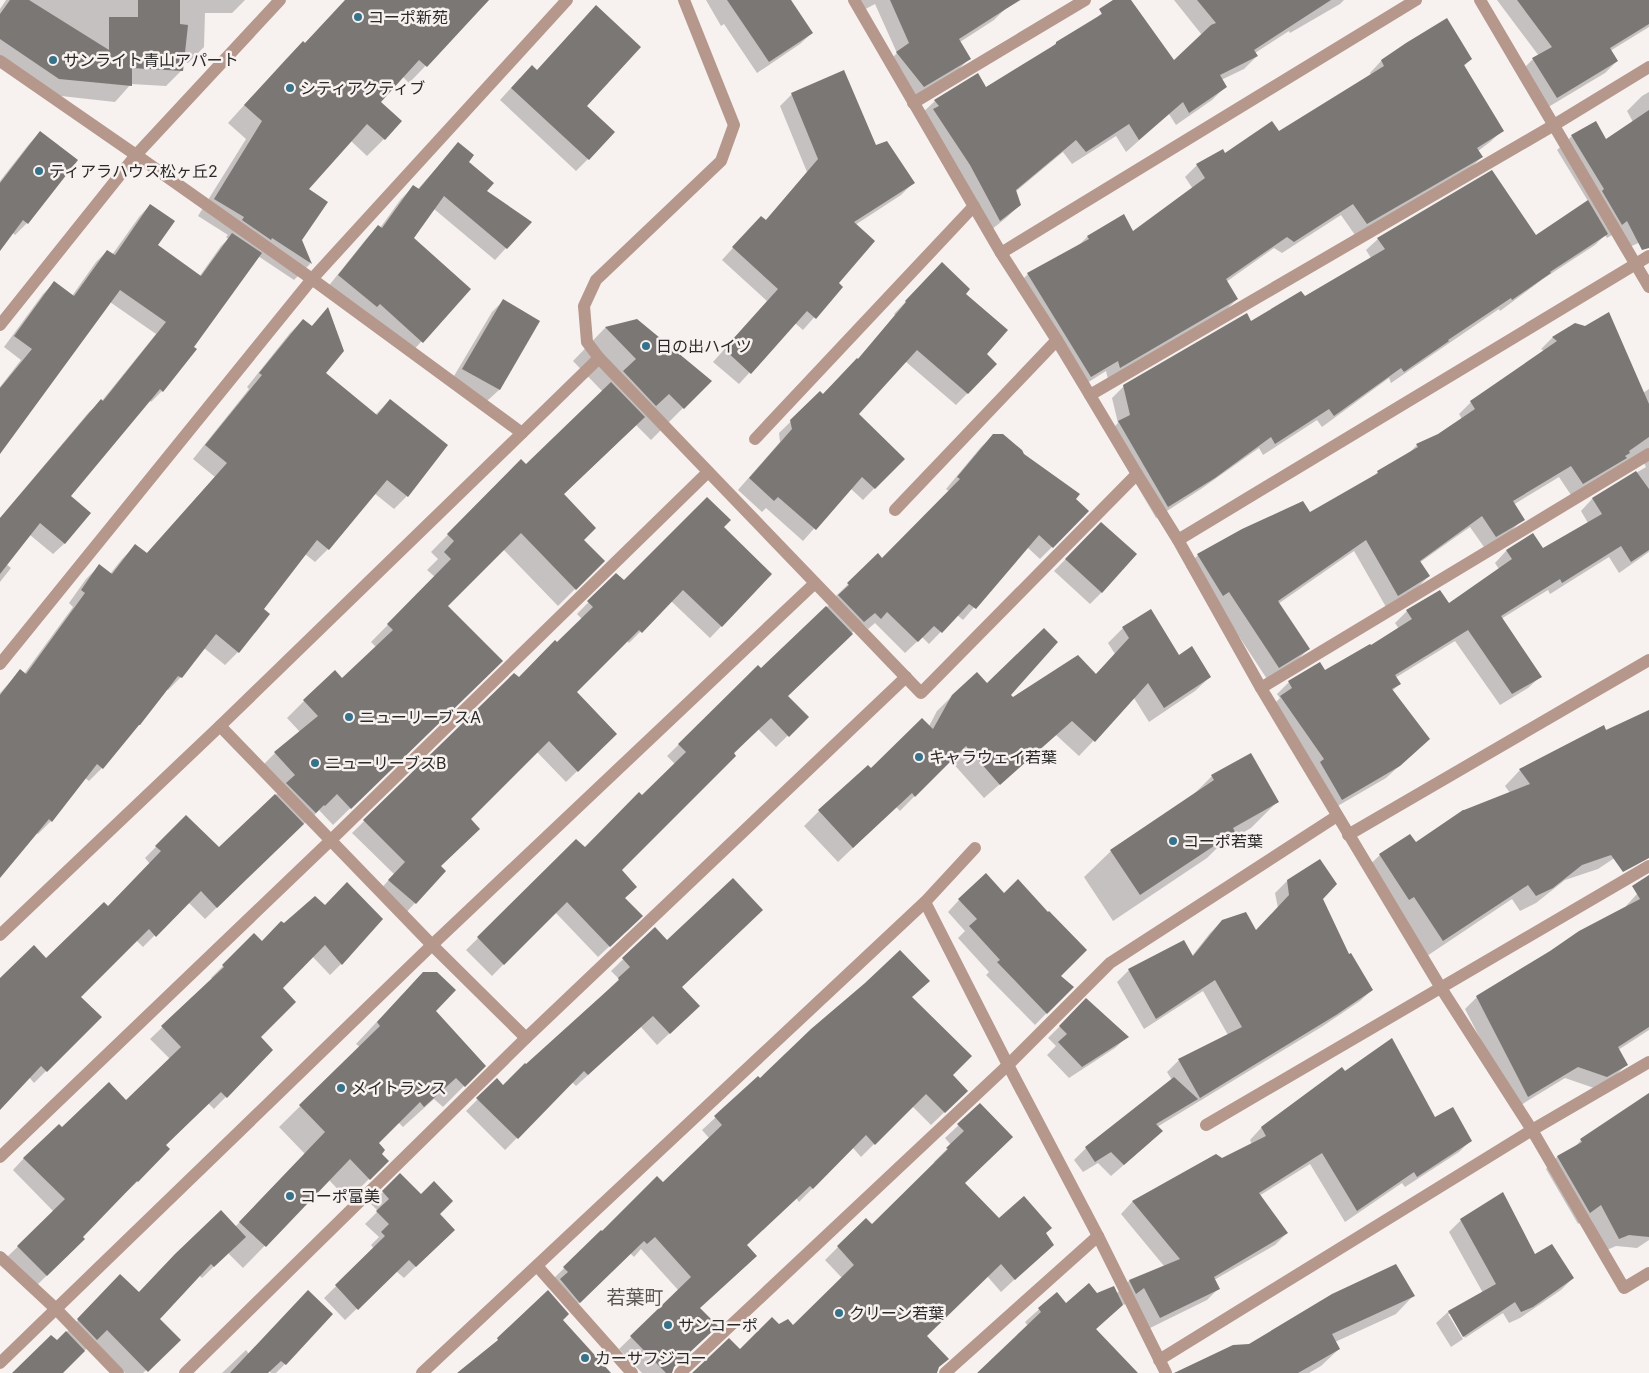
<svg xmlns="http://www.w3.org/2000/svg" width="1649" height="1373" font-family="Inter,'Noto Sans JP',sans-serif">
	<rect width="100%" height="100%" fill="#f7f2f0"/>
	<!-- shadow -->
	<g fill="#0003">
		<polygon points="6,0 245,0 232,13 205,13 204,47 188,63 183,63 182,70 166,86 131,84 115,102 43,94 0,65 0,9"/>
		<polygon points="346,0 489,0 409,83 403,77 379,102 400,121 384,139 367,156 351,141 307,189 301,239 310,264 294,280 258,256 162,391 151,402 149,400 69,497 65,543 53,554 30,535 6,564 11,568 0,582 0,518 89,412 101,402 156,334 110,302 0,452 0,387 21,360 4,347 43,294 54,283 72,296 96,262 107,251 112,255 139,217 150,205 156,245 199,277 221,246 228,239 226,237 228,235 198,216 246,139 228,123 286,59 303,42 304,44"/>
		<polygon points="706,0 790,0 812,33 800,44 757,73 724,24 721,26"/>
		<polygon points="853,0 1021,0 1005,9 994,20 960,42 969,59 957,71 911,98 885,65 897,53 875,4 858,13"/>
		<polygon points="1122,0 1129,0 1173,62 1202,35 1174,0 1344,0 1340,4 1290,33 1289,31 1255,53 1257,56 1244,69 1221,80 1225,87 1212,100 1176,125 1169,114 1126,152 1116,136 1072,164 1063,152 1015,192 1020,205 1006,218 986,234 921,114 935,101 978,75 985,88 1051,48 1056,43 1093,21 1102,13"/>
		<polygon points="1497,0 1649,0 1649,27 1610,51 1617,61 1605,73 1545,109 1521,71 1533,59 1539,56"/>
		<polygon points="1406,44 1471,59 1463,67 1502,131 1490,142 1478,151 1482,157 1470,168 1355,235 1341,215 1282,253 1274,248 1226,282 1237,299 1225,311 1108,379 1106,371 1079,388 1016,286 1028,274 1077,247 1087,237 1133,233 1193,189 1185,177 1197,165 1279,133 1371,75 1370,73 1381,61"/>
		<polygon points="520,78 585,106 588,159 576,171 500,100"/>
		<polygon points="1649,92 1649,238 1621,251 1612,235 1607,238 1605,235 1595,245 1543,279 1500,311 1499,309 1391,383 1389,378 1322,427 1317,420 1263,455 1259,448 1201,489 1156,518 1107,434 1118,423 1112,398 1124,386 1251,322 1304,298 1371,258 1366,250 1378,239 1535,236 1588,201 1557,150 1572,136 1606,140 1633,122 1627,111 1642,96"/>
		<polygon points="792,94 875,146 913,183 901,195 855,225 837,283 841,287 803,330 795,323 739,384 713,362 767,301 722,260 750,229 765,221 807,172 780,106"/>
		<polygon points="40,132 27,223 15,235 12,232 0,248 0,181 29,144"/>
		<polygon points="458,144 467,162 485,191 506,248 495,260 434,209 413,238 469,289 410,354 327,288 367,238 378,226 380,228 401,199 413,187 417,190"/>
		<polygon points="930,276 964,294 985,355 996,364 956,405 905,361 857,414 903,459 863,500 850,488 803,541 766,508 762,512 738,490 780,442 779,433 820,393 822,395 857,360 895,315 894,314"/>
		<polygon points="504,300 539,321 499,390 487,401 451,381 492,312"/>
		<polygon points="327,310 324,373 375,415 390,400 407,496 394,509 374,493 328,549 315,562 305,554 263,609 238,652 225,665 204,648 181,677 168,690 166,689 102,768 89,781 85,778 51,821 38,834 36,833 0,876 0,693 20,671 24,674 73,607 69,603 86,579 99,566 110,574 122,559 135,546 146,554 215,477 193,459 249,389 247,387 290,333 303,320 311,327"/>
		<polygon points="636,320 710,381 651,440 636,425 563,495 582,540 603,561 558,606 503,549 447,605 484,678 333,825 319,810 307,823 306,822 297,829 205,919 188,902 143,947 136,940 79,997 100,1017 34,1083 29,1077 0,1108 0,980 46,960 108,907 150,864 145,858 186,816 219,849 279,792 258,770 275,753 300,732 287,718 304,701 342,680 376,647 371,642 435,577 427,570 438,559 431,552 521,460 526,466 603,392 573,361 605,328"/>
		<polygon points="1575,324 1643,393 1649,389 1649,552 1619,573 1609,557 1550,594 1548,590 1501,619 1540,677 1528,688 1500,705 1455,641 1395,678 1400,684 1392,691 1417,750 1386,778 1329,811 1269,709 1280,698 1277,694 1289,682 1319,664 1325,672 1399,629 1395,623 1407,611 1449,605 1499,569 1495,563 1506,551 1533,535 1542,549 1588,523 1581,511 1592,499 1646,467 1642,459 1571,495 1559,477 1513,505 1523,519 1511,531 1484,547 1470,527 1419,563 1429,576 1417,588 1386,607 1354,551 1278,604 1309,649 1297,660 1267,679 1217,603 1186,567 1198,555 1310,514 1373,477 1378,472 1408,454 1417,445 1438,435 1462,419 1459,414 1471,402 1544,351 1541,349 1552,338"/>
		<polygon points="994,435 1023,455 1088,511 1040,559 1027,547 963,620 957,615 929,644 922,637 905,653 875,623 868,629 862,623 787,696 807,717 776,747 758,729 620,870 630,927 598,957 555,912 492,976 466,950 576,841 584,849 642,797 675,764 667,756 758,667 761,669 826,608 837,597 836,596 878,555 882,559 949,491 946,489 981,447"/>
		<polygon points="1101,523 1102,592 1090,604 1054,571"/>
		<polygon points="722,527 771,574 710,638 671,601 629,643 627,641 575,692 603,746 566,782 537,752 469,819 439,867 444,871 404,915 378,892 394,874 352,833 514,674 518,679 557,644 582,619 577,614 616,574 624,582"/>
		<polygon points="1123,628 1179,657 1210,677 1195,691 1149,722 1134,698 1079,756 1056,735 984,798 950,760 900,811 896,807 838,862 804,826 819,811 929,726 937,711 952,696 987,685 1010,695 1012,699 1095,675 1115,654 1108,643"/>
		<polygon points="1649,711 1649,835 1598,869 1565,880 1536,903 1520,911 1512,899 1427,956 1364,870 1380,855 1416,843 1510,793 1505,786 1520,770"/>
		<polygon points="1212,776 1277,802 1251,828 1218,847 1207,858 1113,921 1084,877 1111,851 1192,796"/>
		<polygon points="1287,881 1321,898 1349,956 1372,990 1360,1001 1323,1026 1157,1127 1149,1143 1111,1176 1098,1163 1083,1172 1074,1160 1086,1148 1172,1080 1167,1072 1179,1060 1228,1035 1203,991 1144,1029 1117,982 1129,970 1192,956 1210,933 1222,921 1256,932 1278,908 1275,893"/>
		<polygon points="1649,888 1649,1030 1618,1050 1627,1064 1615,1076 1594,1088 1565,1078 1516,1108 1465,1009 1477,997 1627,907 1626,906 1637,894"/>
		<polygon points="315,898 341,964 330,975 312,956 281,988 259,1037 272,1050 214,1109 208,1103 165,1146 168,1149 137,1182 125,1193 124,1192 81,1237 84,1239 35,1287 6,1258 54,1212 13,1170 24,1158 62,1129 126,1102 170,1059 150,1039 213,979 211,978 254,935 261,943"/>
		<polygon points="959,900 1059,976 1072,987 1035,1025 986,975 989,972 958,938 965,931 948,912"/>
		<polygon points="654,929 681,987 686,1018 657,1045 641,1027 576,1086 572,1082 505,1150 466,1111 497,1080 503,1087 607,991 619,979 611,971"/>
		<polygon points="402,995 434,1011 484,1066 443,1107 434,1099 403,1127 398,1122 377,1143 380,1154 387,1161 348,1200 329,1180 243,1268 228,1253 202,1278 199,1275 158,1319 167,1351 143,1373 125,1373 94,1341 62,1373 15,1373 57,1342 109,1288 139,1293 235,1227 305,1154 279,1127 360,1047 356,1044"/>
		<polygon points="911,997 951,1075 953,1104 931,1125 912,1106 861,1157 853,1148 799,1202 796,1198 746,1245 699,1308 671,1373 642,1373 619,1349 679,1291 641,1249 634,1257 630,1253 577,1305 551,1281 601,1232 663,1183 709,1138 702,1130 758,1078 760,1080"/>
		<polygon points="1086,1000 1127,1037 1115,1048 1069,1078 1047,1055 1056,1046 1048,1038"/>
		<polygon points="1342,1069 1344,1072 1435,1119 1471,1140 1459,1152 1405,1187 1402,1183 1345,1222 1310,1164 1259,1196 1287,1233 1275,1245 1214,1280 1219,1288 1207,1300 1148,1329 1132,1298 1124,1305 1123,1304 1095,1330 1136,1373 979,1373 1028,1326 1025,1322 1057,1293 1066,1304 1096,1294 1116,1294 1129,1281 1164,1266 1121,1214 1132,1202 1216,1155 1222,1160 1252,1145 1250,1140 1261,1128"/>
		<polygon points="1649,1103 1649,1240 1637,1248 1616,1246 1607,1250 1589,1216 1578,1224 1546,1169 1557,1157 1574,1148 1581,1140"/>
		<polygon points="980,1105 963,1183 999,1220 1044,1234 1052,1245 1001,1292 987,1276 925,1336 937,1373 694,1373 740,1351 779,1325 793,1326 842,1278 825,1260 838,1247 872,1226 935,1163 934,1162 951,1145 945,1138"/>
		<polygon points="400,1175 453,1230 404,1278 396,1271 345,1320 324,1298 374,1249 371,1245 379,1237 365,1224 378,1211 371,1204"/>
		<polygon points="1461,1220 1535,1255 1573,1278 1561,1290 1520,1318 1509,1323 1503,1313 1465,1338 1451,1314 1448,1314 1463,1339 1451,1347 1436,1323 1448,1312 1483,1293 1449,1232"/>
		<polygon points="1413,1296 1396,1314 1335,1342 1339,1349 1321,1366 1309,1373 1188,1373 1249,1345"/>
		<polygon points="296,1304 285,1364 276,1373 271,1373 269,1371 267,1373 222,1373 246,1350 249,1354"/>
	</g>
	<!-- building -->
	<g fill="#7b7775">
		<polygon points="10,0 29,0 109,50 109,17 138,17 138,0 180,0 180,24 188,25 183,71 132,68 132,86 59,79 0,39 0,14"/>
		<polygon points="345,0 489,0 427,67 419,60 381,102 402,121 385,140 367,124 309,189 328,202 302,240 312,264 272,238 271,240 242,220 244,217 214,199 262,121 244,105 303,41 305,43"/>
		<polygon points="727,0 791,0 813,33 769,62"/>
		<polygon points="890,0 1020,0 959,39 971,59 924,87 896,52 909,43"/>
		<polygon points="1113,0 1131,0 1174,60 1211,25 1216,23 1197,0 1331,0 1254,50 1258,56 1220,75 1227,87 1189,113 1183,102 1139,140 1129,124 1086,152 1076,140 1016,190 1021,205 1000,221 970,165 933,109 939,106 934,100 978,73 986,87 1056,44 1056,42 1102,14 1099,9"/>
		<polygon points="1517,0 1649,0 1649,24 1610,48 1618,61 1557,98 1532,58 1552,47"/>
		<polygon points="596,5 641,47 587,106 615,132 589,160 511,88 532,65 537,70"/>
		<polygon points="1447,18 1472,59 1464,65 1504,131 1477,148 1483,157 1367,224 1353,204 1294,242 1287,237 1226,279 1238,299 1120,368 1118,361 1091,377 1027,273 1089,239 1087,236 1124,214 1133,231 1205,178 1196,164 1223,149 1225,153 1272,121 1279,131 1384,66 1381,60 1406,43"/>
		<polygon points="844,70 876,145 887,141 915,183 854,222 875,241 839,283 843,287 816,319 807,311 751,374 724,349 778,289 732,247 761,216 766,220 818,159 791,93"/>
		<polygon points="1649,110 1649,248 1642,250 1627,221 1622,225 1602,191 1604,189 1571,135 1596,121 1606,139"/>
		<polygon points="40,131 78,160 28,224 23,220 0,251 0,183"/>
		<polygon points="458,142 474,155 469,162 494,183 487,191 532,222 507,249 444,196 414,238 471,289 423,343 380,304 377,307 338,275 378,225 382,228 413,185 419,189"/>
		<polygon points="1492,170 1536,235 1588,200 1608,234 1550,272 1551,273 1512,300 1511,298 1448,340 1449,341 1404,372 1401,368 1334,416 1329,409 1275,444 1271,437 1215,478 1168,507 1118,421 1130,415 1123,385 1247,313 1251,321 1301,291 1305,296 1385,249 1377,238"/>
		<polygon points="150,204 175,221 158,245 201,276 232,233 262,253 194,347 197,349 163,392 160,389 71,496 91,513 65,544 40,523 0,574 0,518 101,399 103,401 166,322 120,290 0,454 0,388 32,349 14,336 54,281 74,296 107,250 115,255"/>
		<polygon points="942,262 970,289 966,294 1008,330 987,354 997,364 968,394 917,350 859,414 905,459 875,489 862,477 816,530 778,497 774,501 749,478 792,429 790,420 820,391 823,394 857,358 858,359 906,302 905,301"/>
		<polygon points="503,299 540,321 500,390 462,369"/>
		<polygon points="328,307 344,351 326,373 377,415 390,399 448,445 408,497 387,480 329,550 317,540 264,609 270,614 239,653 216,634 182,678 178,676 140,725 139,725 103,769 97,764 52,822 49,819 0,878 0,695 20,669 26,674 85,593 81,590 99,564 112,574 135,544 147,553 227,463 205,445 262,375 259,373 303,319 312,326"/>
		<polygon points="1609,312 1649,404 1649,437 1629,451 1630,453 1625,456 1627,458 1583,484 1571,466 1513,501 1525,520 1496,537 1482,516 1420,561 1430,576 1398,596 1366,540 1278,601 1310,649 1279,668 1229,592 1223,596 1197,554 1242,529 1303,501 1310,512 1378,473 1377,471 1418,447 1416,444 1438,434 1475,409 1470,401 1557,341 1552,337 1575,323 1585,326"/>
		<polygon points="637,319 712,381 684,409 669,394 656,406 623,371 636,359 605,327"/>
		<polygon points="611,382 645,417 564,494 596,528 584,540 605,561 576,590 521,533 448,606 503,661 351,809 337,794 325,806 324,805 316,813 286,783 295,775 274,752 318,716 303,700 335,670 342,678 393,630 387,624 451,559 444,552 454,541 447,534 521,459 526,464"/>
		<polygon points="993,434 1003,434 1022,450 1024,454 1080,494 1076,499 1089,511 1053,548 1039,535 976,609 969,604 942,633 934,626 918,642 887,612 881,619 875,613 864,622 838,595 849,585 847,583 878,553 882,558 960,479 957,477"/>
		<polygon points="1636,471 1649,489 1649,550 1631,562 1621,546 1562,583 1560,579 1501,616 1542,677 1512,694 1468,630 1395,675 1401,684 1392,689 1430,739 1400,766 1342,800 1320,762 1324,759 1280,696 1292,688 1288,681 1320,662 1325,670 1370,644 1371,645 1412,619 1406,610 1440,590 1449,603 1512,559 1506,550 1533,533 1543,548 1602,514 1592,498"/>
		<polygon points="707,497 731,520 724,527 772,574 722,627 683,590 642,633 639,630 577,692 617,734 578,772 549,741 471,819 480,829 441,866 446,871 416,904 388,880 405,862 363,820 514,673 519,677 555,640 557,642 593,607 587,601 616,573 624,580"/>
		<polygon points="1101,522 1137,554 1102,593 1065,559"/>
		<polygon points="826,606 853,634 788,696 809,717 789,737 771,718 734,753 736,756 622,870 637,887 625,898 643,916 610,947 567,902 504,965 477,937 576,839 585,847 639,792 642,795 686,752 678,744 758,665 761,668"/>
		<polygon points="1151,609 1179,655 1192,646 1211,677 1164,708 1148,683 1095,742 1072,721 1000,785 966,746 915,797 912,793 853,848 818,810 868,765 871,768 922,718 933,729 952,695 977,672 987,683 1044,628 1058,642 1011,695 1013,697 1078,655 1096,674 1129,638 1122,627"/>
		<polygon points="1649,710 1649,858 1623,872 1611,855 1582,865 1553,888 1536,896 1528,885 1443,941 1414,897 1409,900 1379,854 1410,834 1416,842 1463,810 1464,810 1530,784 1519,769 1604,725 1606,730"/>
		<polygon points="1251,753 1279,802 1233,828 1235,832 1140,895 1110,850 1214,780 1211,775"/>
		<polygon points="275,794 304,824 217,908 201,891 156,937 149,929 81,997 102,1017 47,1072 41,1066 0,1110 0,978 34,945 46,958 104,902 108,906 161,851 155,846 186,815 219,847"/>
		<polygon points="1320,859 1337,884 1323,899 1349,954 1351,953 1373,990 1336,1015 1200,1098 1178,1059 1242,1027 1215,980 1156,1019 1128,969 1184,940 1193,956 1222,920 1246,912 1256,930 1289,895 1287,880"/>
		<polygon points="986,873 1004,893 1018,879 1048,912 1049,911 1087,950 1061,976 1074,987 1047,1014 997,962 1000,960 969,926 977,919 958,899"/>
		<polygon points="1649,875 1649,1027 1618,1047 1628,1065 1607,1077 1578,1067 1528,1097 1476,996 1550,951 1579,931 1640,899 1632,886"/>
		<polygon points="733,878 763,910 682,987 700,1006 670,1034 653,1016 588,1075 584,1071 518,1139 476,1098 497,1078 503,1085 525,1063 526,1064 619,980 618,978 630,967 622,958 655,927 667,940"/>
		<polygon points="347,882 383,919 342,965 325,945 283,988 296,1002 261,1037 273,1050 227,1098 221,1092 166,1145 170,1149 138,1182 137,1181 83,1237 85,1239 47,1276 17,1246 65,1199 23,1158 59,1124 62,1127 109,1082 126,1100 181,1047 161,1026 224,967 222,965 254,933 262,941 281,921 284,923 315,896 325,905"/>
		<polygon points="900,950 930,981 912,997 972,1056 953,1075 968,1091 945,1113 926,1094 875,1145 866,1135 813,1189 810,1186 747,1245 757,1256 700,1308 718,1326 674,1367 672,1373 666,1373 630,1336 691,1277 655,1237 647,1244 644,1241 580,1303 560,1279 568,1272 563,1267 601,1230 602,1231 657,1176 663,1182 722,1125 714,1116 758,1076 760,1078 811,1029 865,983"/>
		<polygon points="423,972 437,972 456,990 436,1011 486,1066 465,1087 456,1078 424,1107 420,1102 379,1143 385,1150 382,1154 389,1161 370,1180 350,1159 266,1247 239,1222 325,1132 299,1105 380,1026 377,1022"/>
		<polygon points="1086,998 1129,1037 1082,1067 1058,1042 1067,1034 1059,1026"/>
		<polygon points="1392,1038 1435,1117 1453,1107 1472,1141 1417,1177 1414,1172 1357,1211 1322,1153 1259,1193 1288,1233 1214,1277 1220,1289 1160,1318 1144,1288 1136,1294 1129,1280 1180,1259 1132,1201 1216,1154 1222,1158 1266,1136 1261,1127 1342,1067 1345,1071"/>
		<polygon points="1174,1077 1198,1099 1156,1124 1163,1131 1124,1165 1111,1152 1095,1162 1085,1147"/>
		<polygon points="1649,1093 1649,1237 1629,1235 1619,1239 1601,1205 1590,1213 1557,1156 1582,1142 1580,1139"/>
		<polygon points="980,1103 1013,1137 965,1183 999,1218 1024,1196 1052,1228 1046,1233 1054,1245 1015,1280 1001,1264 927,1336 949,1359 939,1367 937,1373 692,1373 729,1338 740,1349 772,1317 779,1324 788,1319 793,1325 854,1265 837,1246 866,1218 872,1224 948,1149 946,1148 964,1131 957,1124"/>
		<polygon points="400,1173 421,1194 434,1181 453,1201 440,1214 455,1230 416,1267 409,1260 358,1310 335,1285 385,1236 381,1232 389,1224 376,1211 389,1199 382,1191"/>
		<polygon points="1503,1192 1535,1254 1552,1244 1574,1278 1533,1307 1521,1312 1515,1302 1463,1337 1448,1311 1496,1284 1460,1219"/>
		<polygon points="221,1210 246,1237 214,1267 211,1264 160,1319 181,1340 148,1372 107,1330 97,1340 77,1319 120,1274 139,1292 175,1254"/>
		<polygon points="1396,1264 1415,1296 1332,1334 1340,1349 1298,1373 1174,1373 1233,1345 1249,1344 1332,1294"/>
		<polygon points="1089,1283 1097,1293 1114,1286 1123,1305 1096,1329 1138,1373 977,1373 1041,1312 1038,1308 1057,1292 1066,1303"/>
		<polygon points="308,1290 333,1314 286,1365 281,1361 268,1373 230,1373"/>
		<polygon points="548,1290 569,1314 563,1320 611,1373 457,1373 498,1340 497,1338"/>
		<polygon points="66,1331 85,1351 63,1373 12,1373 51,1335 57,1340"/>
	</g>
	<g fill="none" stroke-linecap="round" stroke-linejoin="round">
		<!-- minor -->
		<g stroke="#b5988b" stroke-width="12">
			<polyline points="684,0 734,125 721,161 596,280 584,306 587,342 599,358 921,693 1137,474"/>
			<polyline points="913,103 1085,0"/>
			<polyline points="0,325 136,155 312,279 522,433 220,726 0,935"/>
			<polyline points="1090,395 1554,125 1649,67"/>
			<polyline points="522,433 599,358"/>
			<polyline points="755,439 974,206"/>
			<polyline points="895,510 1057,340"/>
			<polyline points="1178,540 1649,256"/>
			<polyline points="0,664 312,279 567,0"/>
			<polyline points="1261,688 1649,454"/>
			<polyline points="220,726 432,945 526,1038"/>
			<polyline points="925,902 1008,1065 1098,1236 1166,1373"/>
			<polyline points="1441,988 1532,1130 1624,1288 1649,1273"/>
			<polyline points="1206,1125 1649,866"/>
			<polyline points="0,1157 331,840 708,472"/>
			<polyline points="0,1257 56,1309 118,1373"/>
			<polyline points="537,1266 632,1373"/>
			<polyline points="1159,1360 1532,1130 1649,1062"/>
			<polyline points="0,1363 432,945 815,583"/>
			<polyline points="185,1373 526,1038 906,677"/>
			<polyline points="422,1373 925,902 975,848"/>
			<polyline points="680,1373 1008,1065 1110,963 1337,816"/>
			<polyline points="945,1373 1098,1236"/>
		</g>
		<!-- tertiary -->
		<g stroke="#b5988b" stroke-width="12">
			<polyline points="854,0 1001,253 1057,340 1137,474 1178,540 1261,688 1441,988"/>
			<polyline points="1480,0 1649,287"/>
			<polyline points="0,61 136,155 280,0"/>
			<polyline points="1001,253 1416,0"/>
			<polyline points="1348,835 1649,660"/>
		</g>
	</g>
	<!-- markers -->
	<g fill="#36728a" stroke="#f7f2f0" stroke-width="2">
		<circle cx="358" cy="17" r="5"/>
		<circle cx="53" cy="60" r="5"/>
		<circle cx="290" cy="88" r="5"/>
		<circle cx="39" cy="171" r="5"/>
		<circle cx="646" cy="346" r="5"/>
		<circle cx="349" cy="717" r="5"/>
		<circle cx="919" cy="757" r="5"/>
		<circle cx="315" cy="763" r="5"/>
		<circle cx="1173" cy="841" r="5"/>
		<circle cx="341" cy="1088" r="5"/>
		<circle cx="290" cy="1196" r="5"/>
		<circle cx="839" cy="1313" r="5"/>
		<circle cx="668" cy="1325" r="5"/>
		<circle cx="585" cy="1358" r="5"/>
	</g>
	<g text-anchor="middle" stroke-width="5" stroke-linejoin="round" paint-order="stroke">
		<!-- poi labels -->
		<g font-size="16" fill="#2a2928" stroke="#f7f2f0" text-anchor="start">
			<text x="368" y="23">コーポ新苑</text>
			<text x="63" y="66">サンライト青山アパート</text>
			<text x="300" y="94">シティアクティブ</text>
			<text x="49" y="177">ティアラハウス松ヶ丘2</text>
			<text x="656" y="352">日の出ハイツ</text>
			<text x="359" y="723">ニューリーブスA</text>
			<text x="929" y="763">キャラウェイ若葉</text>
			<text x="325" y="769">ニューリーブスB</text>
			<text x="1183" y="847">コーポ若葉</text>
			<text x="351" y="1094">メイトランス</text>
			<text x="300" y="1202">コーポ富美</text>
			<text x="849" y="1319">クリーン若葉</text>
			<text x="678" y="1331">サンコーポ</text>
			<text x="595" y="1364">カーサフジコー</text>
		</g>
		<!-- quarter labels -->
		<g font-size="19" fill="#595654" stroke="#f7f2f0">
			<text x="635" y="1304">若葉町</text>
		</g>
	</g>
</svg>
